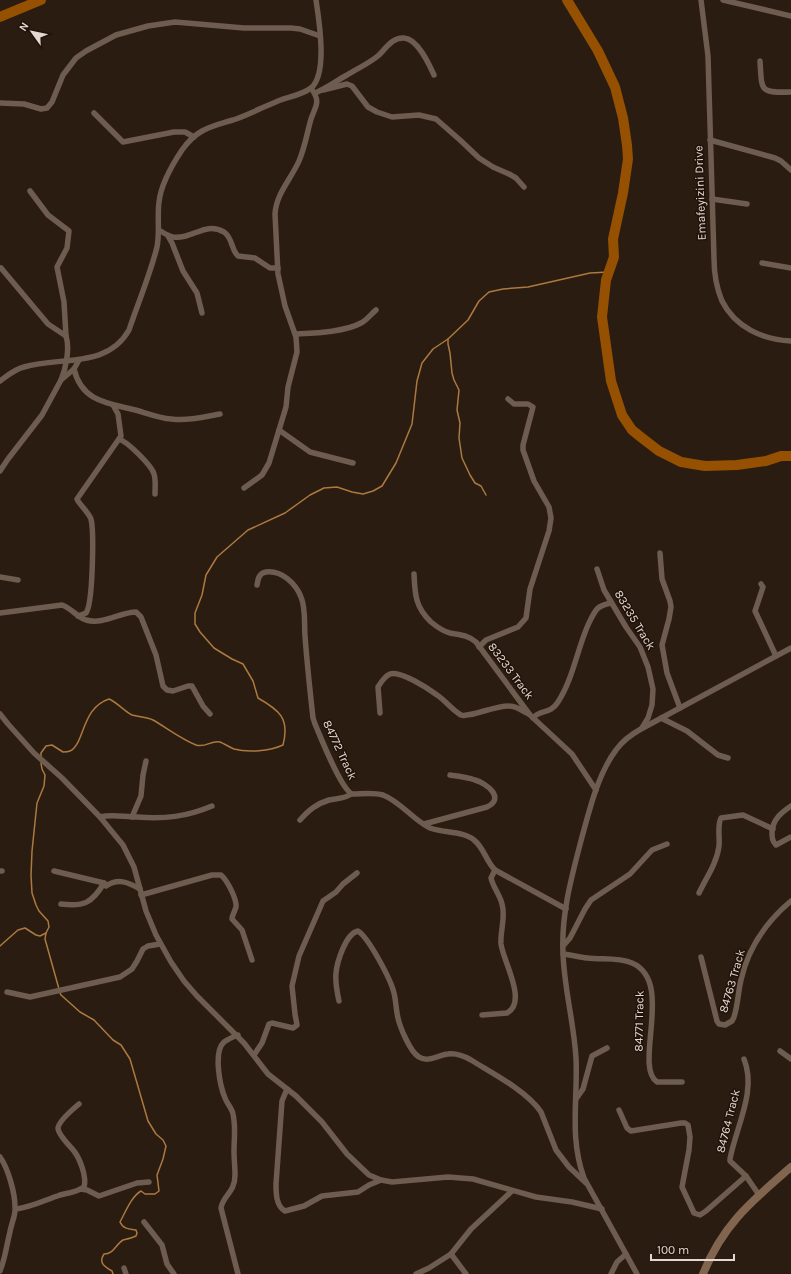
<svg xmlns="http://www.w3.org/2000/svg" width="791" height="1274" font-family="Karla,sans-serif">
	<rect width="100%" height="100%" fill="#2a1c10"/>
	<g fill="none" stroke-linecap="round" stroke-linejoin="round">
		<!-- stream -->
		<g stroke="#ac7940" stroke-width="1.5">
			<polyline points="448,339 448,344 450,353 452,373 454,380 459,390 457,410 460,423 459,438 462,458 470,475 475,483 481,486 486,495"/>
			<path d="M41,757V753L46,746L52,745L63,752C66,752 68,752 70,751C85,744 81,708 109,699C118,703 124,711 132,715C139,717 147,717 153,720C167,728 181,739 196,745C206,748 211,740 220,742C225,744 229,747 234,749C248,753 270,751 283,745C290,718 279,710 258,698L253,681L243,664L232,659L214,648L200,632L195,624V613L202,595L206,575L217,557L248,530L285,513L310,495L324,488L337,487L352,492L363,494L373,491L382,486L396,463L412,424L417,381L422,363L433,349L448,339L468,320L479,301L489,292L503,289L528,287L590,273L609,272"/>
			<polyline points="41,763 42,769 45,775 44,786 37,803 32,851 31,875 32,893 36,905 39,911 48,921 49,927 46,933 45,939 59,989"/>
			<polyline points="0,946 18,930 25,928 36,935 40,936 46,933"/>
			<path d="M60,993L61,995L80,1012L94,1020L113,1040L121,1045L130,1059L148,1121L156,1134L163,1140L166,1146L163,1159L157,1175L159,1191L155,1194H145L141,1191C131,1197 126,1211 120,1222C123,1229 129,1229 136,1230L137,1233L136,1236C132,1238 127,1239 123,1240C116,1244 114,1254 104,1254C98,1263 105,1267 112,1271L113,1274"/>
		</g>
		<!-- river -->
		<g stroke="#955001" stroke-width="10">
			<polyline points="567,0 598,51 615,87 623,118 627,145 628,159 623,193 613,239 614,257 606,280 602,317 611,381 622,415 632,430 642,438 659,451 681,462 705,466 737,465 766,461 781,456 791,456"/>
			<polyline points="0,17 41,0"/>
		</g>
		<!-- minor -->
		<g stroke="#6d5c4f" stroke-width="5.5">
			<path d="M701,0L708,56L714,258C714,273 716,287 722,301C735,327 763,340 791,341"/>
			<polyline points="723,0 791,16"/>
			<path d="M760,61C762,91 759,93 791,92"/>
			<polyline points="323,90 347,84 352,86 368,107 377,112 392,117 419,115 436,119 460,140 479,158 493,167 509,174 516,178 524,187"/>
			<path d="M315,93C327,88 336,81 347,75C358,68 370,63 379,55C386,48 393,37 404,38C418,39 429,64 434,75"/>
			<polyline points="0,103 24,104 41,109 47,108 52,102 63,75 76,58 86,51 116,35 148,26 175,22 244,28 291,28 300,29 320,36"/>
			<polyline points="94,113 123,142 174,132 185,132 194,137"/>
			<polyline points="710,140 775,158 781,161 791,170"/>
			<polyline points="30,191 48,215 69,231 67,248 57,267 64,302 66,336"/>
			<polyline points="712,199 747,204"/>
			<path d="M159,230C164,233 168,236 173,237C192,240 205,221 224,232C233,238 231,250 238,256L255,258L270,268H278"/>
			<polyline points="168,236 172,243 183,271 197,293 202,313"/>
			<polyline points="762,263 791,268"/>
			<path d="M1,268L48,324L66,336C70,348 66,368 61,380"/>
			<path d="M296,334C314,333 345,332 361,323C367,320 371,314 376,310"/>
			<path d="M74,369C82,403 110,403 139,411C149,414 160,418 171,419C188,421 204,417 220,414"/>
			<path d="M0,381C8,375 15,369 24,367C60,356 107,369 129,330C138,303 150,275 157,247C160,232 157,217 159,202C161,184 172,165 182,150C197,129 210,127 233,120C248,115 263,107 278,101C288,97 302,95 311,88C328,74 319,20 316,0"/>
			<polyline points="279,430 310,452 353,463"/>
			<path d="M119,439C128,442 152,466 154,474C156,480 155,487 155,494"/>
			<polyline points="0,471 8,459 42,415 61,380 74,369 79,360"/>
			<path d="M244,488L262,475L269,463L286,407L288,387L297,352L296,337L285,306L278,274L275,214C276,194 291,179 299,161C305,147 307,133 311,119C316,105 321,102 311,88"/>
			<polyline points="660,553 662,579 670,601 671,607 669,619 662,645 667,673 680,708"/>
			<polyline points="597,569 604,590 626,627 640,647 648,667 653,689 652,705 648,718 642,728"/>
			<path d="M414,574C415,594 415,607 431,622C437,627 442,631 450,633C460,635 468,635 476,642L530,715L572,754L596,790"/>
			<polyline points="0,577 18,580"/>
			<polyline points="761,584 763,587 755,611 776,656"/>
			<path d="M257,585C258,579 259,573 266,572C282,570 296,584 301,597C306,609 304,623 305,636C307,663 310,691 313,718L315,724C321,738 341,789 352,794C362,794 373,792 383,795C401,802 413,820 430,828C443,833 464,831 474,840C484,848 486,861 495,870L566,909"/>
			<path d="M0,613L62,605C71,608 77,617 86,620C104,625 120,612 136,612L141,617L156,655L163,686L167,690L173,691L188,686H192L203,706L210,714"/>
			<path d="M78,616L86,613C93,604 94,531 91,519C88,512 82,507 78,501L77,499L121,436L118,414L113,405"/>
			<polyline points="479,647 486,640 518,627 526,618 530,589 549,531 551,518 549,507 534,481 523,450 523,445 533,407 528,404 514,404 508,399"/>
			<path d="M380,713L378,687C381,682 385,676 390,674C400,670 429,689 437,695C446,701 452,710 461,715C468,718 497,705 509,706C517,706 522,711 529,714"/>
			<polyline points="0,714 8,724 34,753 62,778 100,817 123,845 134,867 146,911 156,935 171,962 184,981 197,996 244,1043 268,1074 296,1096 322,1122 347,1154 369,1175 381,1180 392,1182 448,1177 473,1179 536,1197 572,1202 602,1209"/>
			<path d="M533,718C540,709 550,715 558,702C573,679 577,650 588,625C591,619 593,614 597,609C601,605 606,604 611,603"/>
			<polyline points="661,718 687,731 718,755 728,758"/>
			<path d="M791,806C781,813 773,819 772,832C772,837 772,841 776,845L791,837"/>
			<path d="M100,817C112,814 124,817 137,817C165,819 186,817 212,806"/>
			<polyline points="132,817 141,796 143,775 146,761"/>
			<path d="M300,820C309,810 316,804 329,800C337,798 345,799 351,794"/>
			<path d="M424,824L487,807C506,798 486,783 475,780C467,777 458,776 450,775"/>
			<polyline points="0,871 2,871"/>
			<polyline points="54,871 104,883"/>
			<path d="M699,893C706,878 717,863 719,846C720,838 717,825 721,818L743,815L773,829"/>
			<path d="M141,895L212,875H221C227,880 237,899 236,907C235,911 232,915 232,919L242,930L252,960"/>
			<path d="M61,904C84,907 92,903 104,883L106,886C118,878 128,882 140,889"/>
			<polyline points="563,946 570,938 585,909 591,900 630,874 652,850 667,844"/>
			<path d="M563,954C571,955 579,957 587,958C602,960 617,957 632,963C675,981 633,1066 657,1082H682"/>
			<path d="M701,957L717,1021L719,1024L725,1025L732,1021L734,1017C738,1005 738,992 741,980C748,948 766,922 791,901"/>
			<polyline points="7,992 30,997 120,977 132,969 137,961 143,949 148,946 160,944"/>
			<path d="M339,1001C337,992 335,983 336,973C337,962 346,933 358,931C369,938 391,980 394,993C396,1001 396,1010 398,1018C400,1027 410,1052 419,1057C428,1063 438,1055 448,1054C456,1053 464,1056 471,1060C492,1073 527,1091 541,1112L556,1150L569,1167L586,1183"/>
			<path d="M482,1015L507,1013C528,1002 503,961 501,944C500,931 506,917 502,904C500,895 493,887 491,878L495,870"/>
			<path d="M238,1035C233,1037 228,1039 224,1042C213,1052 220,1086 225,1098C227,1104 232,1108 233,1114C236,1128 234,1137 234,1151C234,1159 235,1167 235,1175C235,1193 223,1195 221,1208L238,1274"/>
			<polyline points="780,1051 791,1059"/>
			<polyline points="254,1055 262,1043 269,1024 272,1023 293,1028 297,1025 295,1014 292,986 299,956 323,901 336,892 343,884 357,873"/>
			<path d="M744,1059C757,1091 736,1127 730,1159V1161L746,1176"/>
			<path d="M287,1089L282,1101L276,1184C276,1193 276,1206 285,1211L304,1206L322,1196L358,1192L369,1185L381,1180"/>
			<polyline points="576,1099 583,1089 592,1056 607,1048"/>
			<polyline points="619,1110 627,1128 631,1131 681,1123 685,1123 688,1125 690,1137 689,1150 682,1187 694,1213 700,1215 706,1211 746,1176 759,1195"/>
			<path d="M0,1157C8,1168 15,1193 15,1207C16,1215 11,1224 10,1232C6,1247 6,1256 0,1271"/>
			<polyline points="81,1189 87,1190 99,1196 137,1183 149,1182"/>
			<path d="M16,1209C32,1207 45,1200 60,1195C68,1193 77,1192 84,1187C87,1177 80,1159 74,1151C70,1146 58,1135 58,1128C59,1121 73,1109 79,1104"/>
			<polyline points="144,1222 162,1245 167,1264 174,1274"/>
			<polyline points="451,1254 466,1274"/>
			<polyline points="124,1268 126,1274"/>
			<polyline points="416,1274 429,1268 451,1254 471,1229 512,1191"/>
			<polyline points="611,1274 617,1262 626,1254"/>
			<path d="M637,1274L584,1178C569,1137 578,1100 576,1058C574,1023 564,988 563,953C561,914 572,875 582,837C590,808 598,774 616,750C623,740 632,734 641,729L791,648"/>
		</g>
		<!-- secondary -->
		<path stroke="#81654f" stroke-width="8" d="M703,1274C723,1224 752,1201 791,1167"/>
	</g>
	<g text-anchor="middle" stroke-width="3" stroke-linejoin="round" paint-order="stroke">
		<!-- street labels -->
		<g font-size="12" fill="#e3d9d2" stroke="#201208">
			<text transform="translate(700 193) rotate(-92)" y="4">Emafeyizini Drive</text>
			<text transform="translate(635 620) rotate(59)" y="4">83235 Track</text>
			<text transform="translate(511 671) rotate(53)" y="4">83233 Track</text>
			<text transform="translate(340 750) rotate(65)" y="4">84772 Track</text>
			<text transform="translate(732 981) rotate(-74)" y="4">84763 Track</text>
			<text transform="translate(639 1021) rotate(-89)" y="4">84771 Track</text>
			<text transform="translate(728 1121) rotate(-76)" y="4">84764 Track</text>
		</g>
	</g>
	<!-- north arrow -->
	<g transform="translate(32 32) rotate(303)" stroke="#201208" stroke-width="3" paint-order="stroke">
	<path d="M0-3L7 15L0 10L-7 15Z" fill="#e3d9d2"/>
	<text y="-6" font-size="11" font-weight="bold" text-anchor="middle" fill="#e3d9d2">N</text>
	</g>
	<!-- scale -->
	<path d="M651 1254v6h83v-6" fill="none" stroke="#e3d9d2" stroke-width="2"/>
	<text x="657" y="1254" font-size="12" fill="#e3d9d2" stroke="#201208" stroke-width="3" paint-order="stroke">100 m</text>
</svg>
